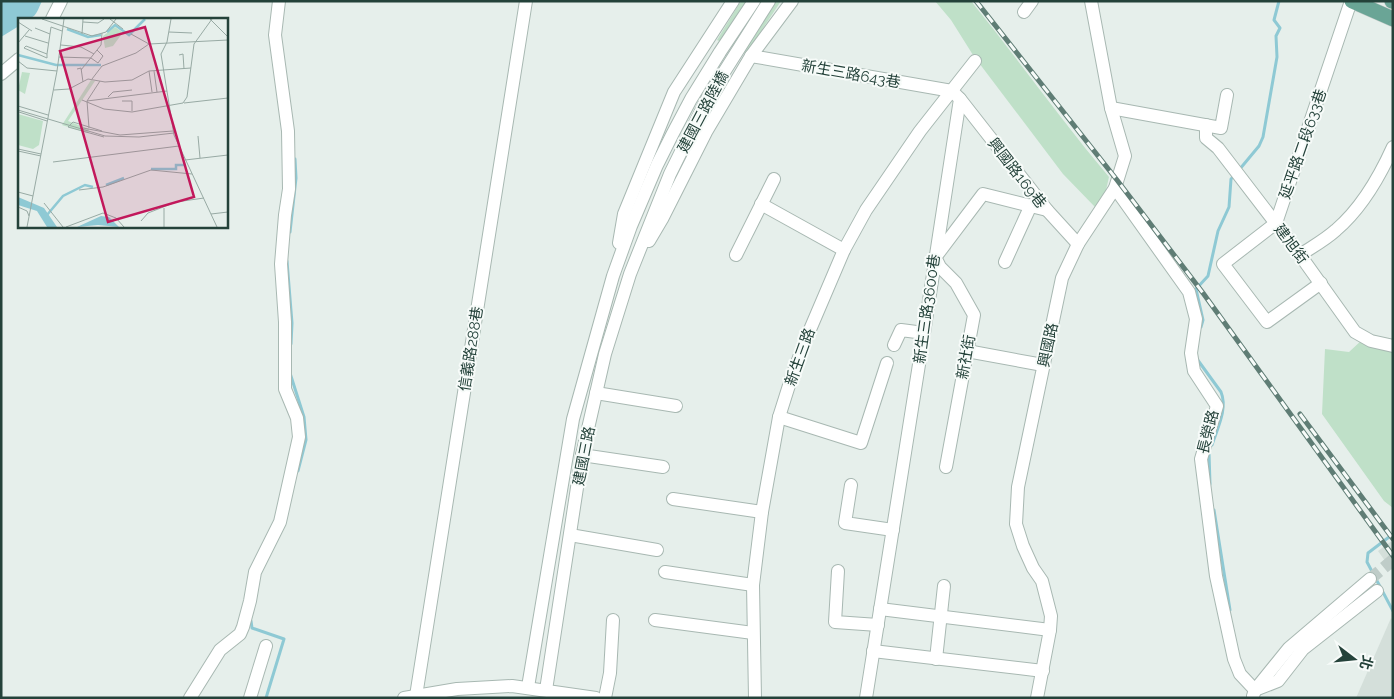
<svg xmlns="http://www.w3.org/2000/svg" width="1394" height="699" font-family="Raleway,'Noto Sans TC',sans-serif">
	<rect width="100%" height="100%" fill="#e6efeb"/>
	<!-- built -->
	<g fill="#d4dfda">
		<polygon points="1393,540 1393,572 1378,551"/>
		<polygon points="1391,618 1393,621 1393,698 1356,698"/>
	</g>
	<!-- green -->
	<g fill="#bfe0c8">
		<polygon points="741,1 781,1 746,54 717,40"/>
		<path d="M935,1H971C1018,59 1061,120 1109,177L1106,190L1095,207L1063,174L973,55L951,20Z"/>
		<polygon points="1362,340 1393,353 1393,508 1384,501 1322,414 1325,349 1349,352"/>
	</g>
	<!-- water -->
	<path fill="#8ec9d4" d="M1,1H42C35,16 36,19 19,19V26L1,37Z"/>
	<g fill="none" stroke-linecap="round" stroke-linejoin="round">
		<!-- stream -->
		<g stroke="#8ec9d4" stroke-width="3">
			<polyline points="1239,170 1259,146 1263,137 1277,57 1276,36 1280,28 1274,20 1279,1"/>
			<polyline points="290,232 296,178 295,159"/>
			<polyline points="287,261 292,323 291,344"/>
			<polyline points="1201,327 1203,320 1196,289 1208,276 1218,231 1229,207 1231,179 1235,175"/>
			<path d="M1197,359L1221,392C1228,409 1217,429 1212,445"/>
			<polyline points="290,373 304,417 306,440 298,471"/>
			<polyline points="1209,453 1210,484"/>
			<polyline points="1214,510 1230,610"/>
			<polyline points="1393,534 1368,553 1367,562 1393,611"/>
			<polyline points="251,621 252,628 284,639 266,698"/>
		</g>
		<!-- minor-tunnel -->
		<polyline stroke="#bfccc8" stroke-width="12" stroke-dasharray="12 6" stroke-linecap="butt" points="1370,579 1393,560"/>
		<!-- minor casing -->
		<g stroke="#a8b8b2" stroke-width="14">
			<g id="minor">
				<polyline points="1024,12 1032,1"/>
				<polyline points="52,19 61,1"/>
				<polyline points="751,56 952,91 960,99 924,333 866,698"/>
				<polyline points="1,74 19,59"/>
				<polyline points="960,99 1047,210 1078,244"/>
				<polyline points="1111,108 1221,128 1227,95"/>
				<polyline points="1206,125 1206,138 1218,148 1300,255 1355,332 1371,341 1393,346"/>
				<polyline points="1115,188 1189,292 1196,319 1191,353 1194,371 1217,406 1201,459 1216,576 1234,659 1240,674 1255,690"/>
				<polyline points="761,204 844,250"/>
				<polyline points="649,241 662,219 706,132 751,56 792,1"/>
				<polyline points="619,243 624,214 674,92 733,1"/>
				<polyline points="736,255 774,179"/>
				<polyline points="937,255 983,194 1047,210"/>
				<path d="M1300,255C1312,247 1325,240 1336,230C1362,208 1379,178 1393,147"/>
				<polyline points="935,257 940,267 956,283 974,315 946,467"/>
				<polyline points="1005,262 1031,205"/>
				<polyline points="1321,283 1267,322 1223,264 1276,223 1351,1"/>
				<polyline points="894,345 901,330 924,333"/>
				<polyline points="967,351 1043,365"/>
				<polyline points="596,393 676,406"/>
				<polyline points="779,417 861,443 887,363"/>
				<polyline points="582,455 663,467"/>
				<polyline points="851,485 845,523 893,530"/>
				<polyline points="673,499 762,512"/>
				<polyline points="570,535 657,550"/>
				<polyline points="838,571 835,622 878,625"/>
				<polyline points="665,572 753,585"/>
				<polyline points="880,609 1050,630"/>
				<polyline points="655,620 753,633"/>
				<polyline points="873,651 1043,671"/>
				<polyline points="936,659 944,586"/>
				<polyline points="528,687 573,419 613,276 631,226 657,165 672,135 691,99 720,52 754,1"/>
				<polyline points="546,690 582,455 605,354 630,274 670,174 707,99 769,1"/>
				<polyline points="1255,690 1278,681 1303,649 1377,591"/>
				<polyline points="416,696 526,1"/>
				<polyline points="1253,696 1255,690 1289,648 1370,579"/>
				<polyline points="190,698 220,650 240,634 243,627 250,601 255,572 280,522 299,437 297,418 285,389 285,322 281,264 285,215 289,189 288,131 275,35 279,1"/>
				<polyline points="250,698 266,646"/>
				<polyline points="404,698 457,689 512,686 596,698"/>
				<polyline points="605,698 610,673 613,620"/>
				<polyline points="755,698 753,585 762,512 779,417 791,379 806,339 844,250 866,210 920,131 975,61"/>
				<polyline points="1037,698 1050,630 1051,616 1042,581 1033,568 1023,546 1016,524 1018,487 1062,278 1078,244 1115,188 1125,156 1111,108 1091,1"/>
			</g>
		</g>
		<!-- major casing -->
		<g stroke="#c2cac8" stroke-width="16">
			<g id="major">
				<polyline points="1352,1 1393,19"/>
				<polyline points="1392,1 1393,1"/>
			</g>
		</g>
		<!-- minor -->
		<use href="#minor" stroke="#fff" stroke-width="12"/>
		<!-- major -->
		<use href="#major" stroke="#6aa596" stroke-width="15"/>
		<!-- rail casing -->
		<g stroke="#5f7d75" stroke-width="5">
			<g id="rail">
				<polyline points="976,1 1117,180 1203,293 1393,556"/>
				<polyline points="1300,414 1393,539"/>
			</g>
		</g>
		<!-- rail -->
		<use href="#rail" stroke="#f7fbf9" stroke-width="3" stroke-dasharray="9" stroke-linecap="butt"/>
	</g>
	<g text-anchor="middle" stroke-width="4" stroke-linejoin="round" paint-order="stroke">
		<!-- street labels -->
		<g font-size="15" fill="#24423a" stroke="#f7fbf9">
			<text transform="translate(851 74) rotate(10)" y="5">新生三路643巷</text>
			<text transform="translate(703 112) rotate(-62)" y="5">建國三路陸橋</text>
			<text transform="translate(1303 144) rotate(-71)" y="5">延平路二段633巷</text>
			<text transform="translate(1017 173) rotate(52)" y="5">興國路169巷</text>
			<text transform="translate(1291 244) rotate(53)" y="5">建旭街</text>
			<text transform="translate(927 309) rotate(-82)" y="5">新生三路3600巷</text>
			<text transform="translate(1048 345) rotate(-78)" y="5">興國路</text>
			<text transform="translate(471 349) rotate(-81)" y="5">信義路288巷</text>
			<text transform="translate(800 357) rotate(-70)" y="5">新生三路</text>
			<text transform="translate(966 357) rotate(-80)" y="5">新社街</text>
			<text transform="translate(1208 432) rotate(-76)" y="5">長榮路</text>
			<text transform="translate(584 456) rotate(-79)" y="5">建國三路</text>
		</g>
	</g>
	<!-- overview -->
	<g transform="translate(18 18)">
		<rect width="210" height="210" fill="#e6efeb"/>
		<path d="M97,9L104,14L103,17L95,28L87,30L85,18ZM4,54L12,55L7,76L0,72ZM73,62L77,63L50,103L71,111L70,115L44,107ZM0,96L25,103L21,127L15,131L0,127Z" fill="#bfe0c8"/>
		<path d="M0,179L26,190L39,209H29L19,193L0,187ZM83,198L91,199L101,209L80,207L59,209Z" fill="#8ec9d4"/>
		<path fill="none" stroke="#8ec9d4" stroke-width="2.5" d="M49,11L70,19L83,17M89,14L97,7L111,17L127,1M0,37L38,47H83M133,151H158V147H168M88,167L106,160M29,197L45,178L67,167L75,169"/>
		<path fill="none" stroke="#98aaa4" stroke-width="1" d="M24,1L74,18L88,14L98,1M92,1L105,11M153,1L149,24L143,36L156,117L199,209M192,1L210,19M0,4L14,13M65,4L80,5L86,1M17,10L32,16M151,14L174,15M64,16L65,1M113,16L131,26M7,18L30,25M0,25L11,12M43,27L63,29L76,36M29,36L8,28L6,30L29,40V36L33,9L44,13M161,37L165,36L166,51M41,39L73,40L80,45L85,38L79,32M0,43L9,50L39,53M59,51L63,50L65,64M63,52L83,27L84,15M131,53L134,74M136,53L139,74M74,61L84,48L118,35L131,26L210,22M36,72L51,71L70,61L87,64L114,62L131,53L173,50M90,79L95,74L114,72M64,82L86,91L114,94L165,85L169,79L176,26L194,1M69,83L82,63M104,83H114V93M166,85L210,80M0,88L30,97M0,92L87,118L121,119L156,115M1,94L29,103M65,110L102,117L155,113M71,110L69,83L149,73M84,113L55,104L50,109L86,119M180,118L182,140M0,131L23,136M0,133L23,138M167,142L210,137M35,144L161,128M61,172L85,169L133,152L174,156M0,174L15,178M26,185L45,209M0,189L9,193L11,198M193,196L210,194M123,203L130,195L158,184L186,180M9,209L39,53L46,1M48,209L85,195L98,200L106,209M146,209V190"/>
		<path fill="#c2185b" fill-opacity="0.15" stroke="#c2185b" stroke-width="2.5" d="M127,9L176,179L90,204L42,33Z"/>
		<rect width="210" height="210" fill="none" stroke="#24423a" stroke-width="2.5"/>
	</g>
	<!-- border -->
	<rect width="1394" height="699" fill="none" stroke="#24423a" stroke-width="5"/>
	<!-- north arrow -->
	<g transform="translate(1354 659) rotate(106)" stroke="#f7fbf9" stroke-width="4" paint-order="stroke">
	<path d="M0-4L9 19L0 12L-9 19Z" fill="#24423a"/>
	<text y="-8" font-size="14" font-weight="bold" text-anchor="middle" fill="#24423a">北</text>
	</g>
</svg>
